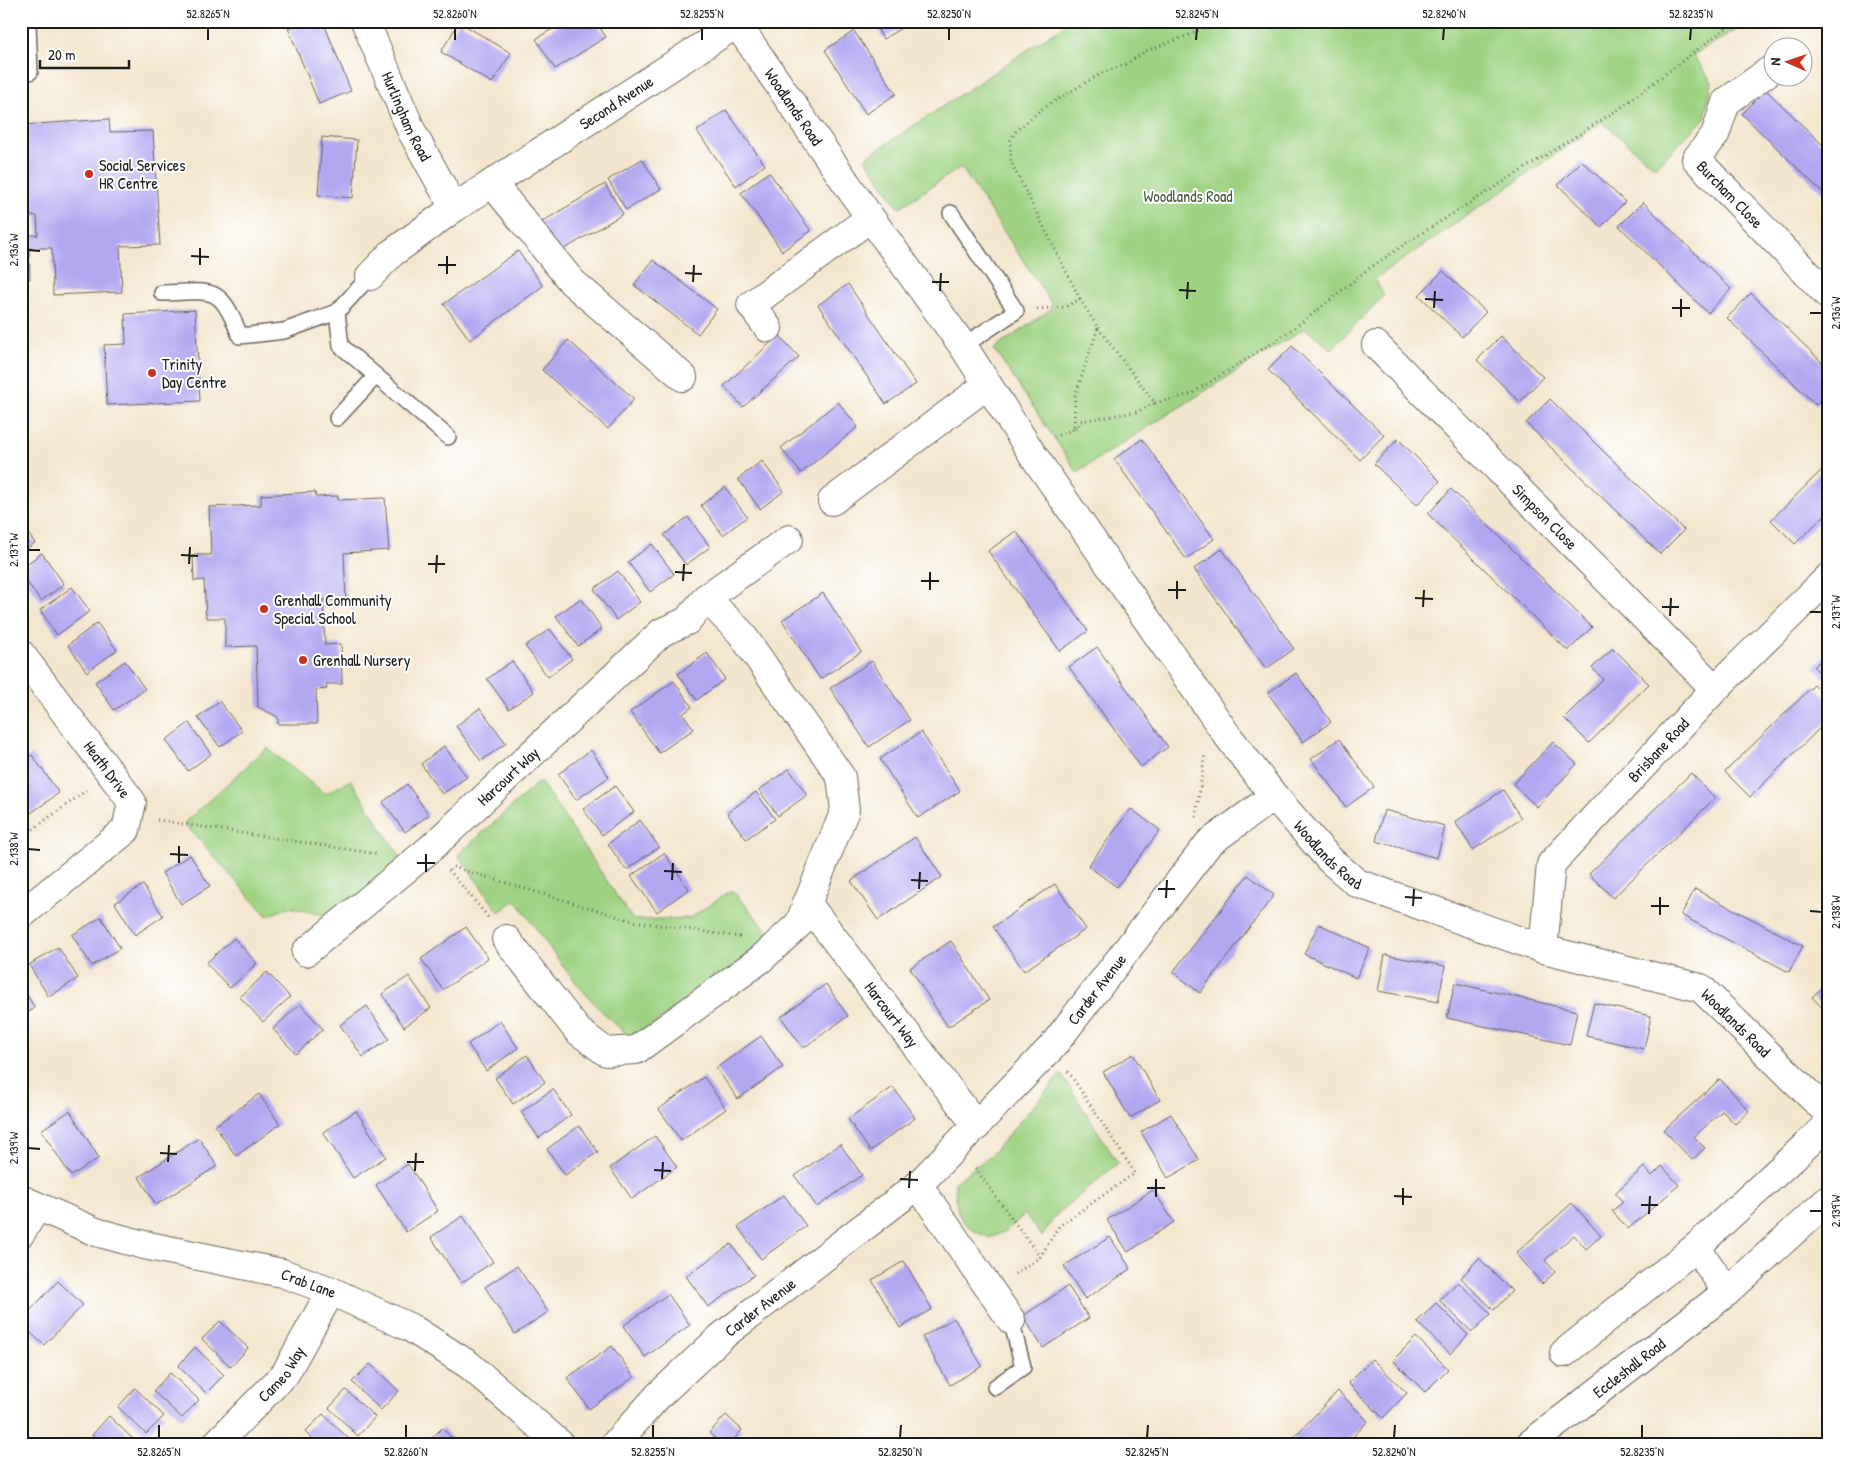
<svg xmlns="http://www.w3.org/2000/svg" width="1850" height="1465" font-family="'Patrick Hand',sans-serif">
	<rect width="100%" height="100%" fill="#fff"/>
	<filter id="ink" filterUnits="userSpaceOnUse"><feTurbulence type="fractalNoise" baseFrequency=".02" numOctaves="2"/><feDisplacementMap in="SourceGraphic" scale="10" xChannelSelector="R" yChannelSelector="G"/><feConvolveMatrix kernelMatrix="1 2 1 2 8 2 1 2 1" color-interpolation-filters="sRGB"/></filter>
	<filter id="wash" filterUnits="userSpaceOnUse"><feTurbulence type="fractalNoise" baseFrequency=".0096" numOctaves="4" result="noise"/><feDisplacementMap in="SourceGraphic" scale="20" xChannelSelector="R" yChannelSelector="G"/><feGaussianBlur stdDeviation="1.12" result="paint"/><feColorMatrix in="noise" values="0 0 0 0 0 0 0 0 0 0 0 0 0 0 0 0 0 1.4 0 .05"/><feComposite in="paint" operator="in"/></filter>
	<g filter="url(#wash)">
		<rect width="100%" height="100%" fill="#f4e6ce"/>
		<!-- green -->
		<g fill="#9fd383" stroke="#5e7850">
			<polygon points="1071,21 1752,21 1693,55 1712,82 1705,118 1655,167 1602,122 1375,279 1384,295 1332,349 1305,328 1077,472 994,349 1054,307 961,167 899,208 865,158"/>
			<polygon points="267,748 325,794 351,780 402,860 335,918 289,907 267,916 184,823"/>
			<path d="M540,781L633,920L690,918L732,890L778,943L632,1038C581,998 553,952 516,900L499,912L458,855Z"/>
			<path d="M1061,1074L1118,1163L1055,1216L1042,1237L1025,1214L1006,1231L990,1238C958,1225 956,1216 955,1182L991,1155Z"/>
		</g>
		<g id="blocks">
			<!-- building -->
			<g fill="#b2a7f1">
				<polygon points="304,21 323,21 351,91 319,104 288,28"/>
				<polygon points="565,21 595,21 606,37 555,69 536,39"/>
				<polygon points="873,21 913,21 883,39"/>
				<polygon points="459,22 511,53 492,83 441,52"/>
				<polygon points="854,31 896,94 866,114 825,50"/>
				<polygon points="1766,90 1829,151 1829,199 1742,114"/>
				<polygon points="726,110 765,165 736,186 697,131"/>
				<polygon points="109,119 110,132 153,131 160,245 120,246 122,292 53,295 52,248 29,248 30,279 21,280 21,235 38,235 37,216 21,216 21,125"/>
				<polygon points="322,137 357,140 353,198 318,195"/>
				<polygon points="642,159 661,189 626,210 608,180"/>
				<polygon points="1582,161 1625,202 1601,227 1558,185"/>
				<polygon points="769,172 811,231 782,251 741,193"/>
				<polygon points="605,184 623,214 558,253 540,223"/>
				<polygon points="1643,202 1731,289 1708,313 1619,226"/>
				<polygon points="518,251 543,286 470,340 444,304"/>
				<polygon points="653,260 717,309 698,334 634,285"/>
				<polygon points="1443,271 1486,312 1462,337 1419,295"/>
				<polygon points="848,284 916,384 886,404 818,305"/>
				<polygon points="1751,293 1829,369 1829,391 1816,405 1727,318"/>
				<polygon points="195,310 200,401 107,405 104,345 126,344 125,314"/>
				<polygon points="779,335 799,357 743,407 724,386"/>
				<polygon points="1501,336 1543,377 1520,402 1477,360"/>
				<polygon points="568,340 634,399 608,429 542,370"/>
				<polygon points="1292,346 1384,435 1360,460 1268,370"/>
				<polygon points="1550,399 1684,530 1660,554 1526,423"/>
				<polygon points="838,402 858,427 801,473 781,448"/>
				<polygon points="1142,439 1214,539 1186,559 1114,459"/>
				<polygon points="1398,439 1440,481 1417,505 1374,464"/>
				<polygon points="762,461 784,491 760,509 738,479"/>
				<polygon points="1829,463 1829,511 1795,544 1771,520"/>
				<polygon points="725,487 747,517 723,535 701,505"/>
				<polygon points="1451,489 1592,627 1568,651 1428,514"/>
				<polygon points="315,492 316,497 338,496 338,500 385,498 389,550 344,553 346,600 323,600 325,645 341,644 342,684 326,684 327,689 316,690 317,724 278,724 278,717 258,707 256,646 225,647 225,618 206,618 204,580 194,581 193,555 211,555 209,507 261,505 261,495"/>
				<polygon points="688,517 710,547 686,565 664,535"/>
				<polygon points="21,524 35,543 21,553"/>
				<polygon points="1016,531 1088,631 1060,651 988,551"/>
				<polygon points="652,544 674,574 650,592 628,562"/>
				<polygon points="1222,549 1294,649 1266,669 1194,569"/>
				<polygon points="42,553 64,584 41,601 21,574 21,568"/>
				<polygon points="618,571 640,602 616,620 594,589"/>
				<polygon points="72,587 90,611 57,635 40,610"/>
				<polygon points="823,593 861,652 820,679 782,620"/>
				<polygon points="581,598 602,629 578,646 556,616"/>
				<polygon points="97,623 117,650 87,672 68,645"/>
				<polygon points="550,629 572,659 548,677 525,646"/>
				<polygon points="1097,647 1168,747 1141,767 1069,667"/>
				<polygon points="1613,648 1649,684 1589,743 1564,718 1603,679 1592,668"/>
				<polygon points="1829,652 1829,682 1814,667"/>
				<polygon points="707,653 725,679 697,700 678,674"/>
				<polygon points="125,661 145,689 114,710 95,682"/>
				<polygon points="512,661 534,692 509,709 487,679"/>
				<polygon points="872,661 910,720 869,747 830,688"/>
				<polygon points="1296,673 1331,722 1303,742 1268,693"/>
				<polygon points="674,681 692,707 683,714 694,729 659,753 630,712"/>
				<polygon points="1814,685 1829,700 1829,719 1750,797 1725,772"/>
				<polygon points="219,701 242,731 220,747 198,718"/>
				<polygon points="480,708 506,743 481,761 456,726"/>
				<polygon points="189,723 211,754 188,771 166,740"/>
				<polygon points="921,732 960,791 918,818 880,759"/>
				<polygon points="1339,739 1374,787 1346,807 1311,759"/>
				<polygon points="1553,742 1577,764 1537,807 1513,784"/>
				<polygon points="444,746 467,777 442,794 421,764"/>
				<polygon points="591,750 609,777 576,800 558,774"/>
				<polygon points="32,755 59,793 31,813 21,799 21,762"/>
				<polygon points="789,769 807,795 778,816 759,790"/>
				<polygon points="1691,773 1715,798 1613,898 1589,874"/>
				<polygon points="407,784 429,815 405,832 383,802"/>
				<polygon points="615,786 634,812 602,835 583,809"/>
				<polygon points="1503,790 1521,818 1473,850 1455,822"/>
				<polygon points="756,792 775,819 746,839 727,813"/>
				<polygon points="1131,809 1160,830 1117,887 1088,866"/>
				<polygon points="1384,810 1445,826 1437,858 1376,841"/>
				<polygon points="640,820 659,847 626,870 608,844"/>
				<polygon points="915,837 942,877 878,920 851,881"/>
				<polygon points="664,853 689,889 657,912 631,876"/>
				<polygon points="190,855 210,886 181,904 162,873"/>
				<polygon points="1248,875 1274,895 1200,993 1173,972"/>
				<polygon points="1055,884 1086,929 1024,971 993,927"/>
				<polygon points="143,885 163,916 135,935 115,903"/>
				<polygon points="1695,889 1803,946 1789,972 1681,915"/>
				<polygon points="101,917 120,948 92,966 72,935"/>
				<polygon points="1319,924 1370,948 1356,978 1304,954"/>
				<polygon points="466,927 488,958 443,990 421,959"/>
				<polygon points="234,938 257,963 230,988 206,963"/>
				<polygon points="951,941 989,1000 948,1027 910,968"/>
				<polygon points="58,947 78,978 49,997 29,965"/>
				<polygon points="1385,955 1445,966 1438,1002 1378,991"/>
				<polygon points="267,972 290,997 263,1022 240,997"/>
				<polygon points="409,976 431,1008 404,1027 382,994"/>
				<polygon points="1829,981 1829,1015 1812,997"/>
				<polygon points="1455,983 1577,1011 1570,1045 1447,1018"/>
				<polygon points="826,984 848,1016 803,1048 781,1017"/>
				<polygon points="21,986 35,1008 21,1017"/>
				<polygon points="1594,1003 1651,1016 1644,1049 1586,1036"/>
				<polygon points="300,1004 323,1029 296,1054 273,1029"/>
				<polygon points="367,1006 389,1039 363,1057 340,1025"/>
				<polygon points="500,1021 518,1048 486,1071 468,1044"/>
				<polygon points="761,1036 783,1067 738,1099 716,1068"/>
				<polygon points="1133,1054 1160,1100 1130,1118 1103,1072"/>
				<polygon points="527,1055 545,1082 513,1104 495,1078"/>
				<polygon points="704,1077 726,1109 681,1141 659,1109"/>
				<polygon points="1720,1079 1749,1111 1735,1124 1722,1111 1694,1137 1705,1148 1692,1160 1664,1130"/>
				<polygon points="893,1087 915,1118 870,1151 848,1119"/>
				<polygon points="553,1089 571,1115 539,1138 521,1112"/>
				<polygon points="259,1094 280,1124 236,1156 215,1126"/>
				<polygon points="70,1111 99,1158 71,1176 41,1130"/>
				<polygon points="356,1111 386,1157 353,1178 323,1132"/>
				<polygon points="1171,1114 1199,1160 1168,1178 1141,1132"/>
				<polygon points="579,1126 598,1152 565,1175 547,1149"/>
				<polygon points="655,1136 677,1167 632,1199 610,1168"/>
				<polygon points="199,1138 217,1166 156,1205 139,1177"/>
				<polygon points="840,1144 862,1175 817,1207 795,1176"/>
				<polygon points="408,1164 438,1211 406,1232 376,1185"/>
				<polygon points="1662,1166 1679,1185 1628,1229 1612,1211 1623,1202 1615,1193 1644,1167 1652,1176"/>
				<polygon points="1153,1190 1174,1222 1128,1252 1107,1220"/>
				<polygon points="784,1195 806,1226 761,1259 738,1227"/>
				<polygon points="1572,1203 1601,1236 1586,1249 1574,1235 1545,1260 1555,1272 1542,1284 1516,1253"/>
				<polygon points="463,1216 493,1262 461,1283 431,1237"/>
				<polygon points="1110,1237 1131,1269 1085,1299 1064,1266"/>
				<polygon points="731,1244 754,1275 708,1307 686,1276"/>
				<polygon points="1479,1258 1512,1291 1494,1310 1461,1278"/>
				<polygon points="904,1261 932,1309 900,1328 872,1280"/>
				<polygon points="517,1266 548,1312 515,1334 485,1287"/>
				<polygon points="58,1281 83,1305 44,1345 21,1324 21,1320"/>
				<polygon points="1458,1282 1491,1314 1472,1332 1439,1300"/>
				<polygon points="1068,1286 1089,1318 1043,1348 1023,1316"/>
				<polygon points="668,1294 690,1325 645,1357 623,1326"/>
				<polygon points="1436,1303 1468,1335 1450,1354 1417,1322"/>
				<polygon points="954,1318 982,1366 950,1385 922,1337"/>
				<polygon points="220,1321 248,1348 231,1367 202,1339"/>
				<polygon points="1416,1337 1448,1369 1425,1392 1393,1360"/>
				<polygon points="612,1346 634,1377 589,1409 567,1378"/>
				<polygon points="195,1347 224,1375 206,1393 178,1366"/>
				<polygon points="21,1349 31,1358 21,1368"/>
				<polygon points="1372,1359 1407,1393 1383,1418 1348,1383"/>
				<polygon points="370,1364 399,1391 381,1410 352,1382"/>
				<polygon points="170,1373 199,1400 182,1418 153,1391"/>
				<polygon points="135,1388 164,1416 146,1434 118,1407"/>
				<polygon points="346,1390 375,1417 358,1436 329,1408"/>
				<polygon points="1338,1391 1368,1421 1346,1444 1301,1444 1294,1437"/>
				<polygon points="323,1414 351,1441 349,1444 317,1444 305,1432"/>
				<polygon points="726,1415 742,1430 730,1444 721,1444 709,1433"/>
				<polygon points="109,1416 138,1444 101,1444 92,1435"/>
				<polygon points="442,1428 458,1444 426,1444"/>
			</g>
		</g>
	</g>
	<g filter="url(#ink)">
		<use href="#blocks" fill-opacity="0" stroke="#68635a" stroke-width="1"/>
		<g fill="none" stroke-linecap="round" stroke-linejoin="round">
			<!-- lane casing -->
			<g stroke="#68635a" stroke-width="18">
				<g id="lane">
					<polyline points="24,21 28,26 30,72"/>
					<polyline points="951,213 1016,311 963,346"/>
					<polyline points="370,276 337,312 341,346 448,437"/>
					<path d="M162,293C213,292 220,283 240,336L284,331L337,312"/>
					<polyline points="337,418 376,376"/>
					<polyline points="995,1387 1023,1367 1011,1320"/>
				</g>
			</g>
			<!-- street casing -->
			<g stroke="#68635a" stroke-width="30">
				<g id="street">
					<path id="s1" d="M365,21L412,132L454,208"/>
					<path id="s2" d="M735,21L862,206L963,346L1031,452L1227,735L1274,796L1330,860L1357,883L1543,949L1701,988L1829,1114"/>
					<path id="s3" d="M1772,69L1726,102L1715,135L1696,159L1829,296"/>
					<polyline points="493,184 572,282 683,377"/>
					<path id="s4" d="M370,276L392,253L454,208L741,21"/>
					<polyline points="768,328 751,305 870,218"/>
					<path id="s5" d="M1376,345L1715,689"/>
					<polyline points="832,501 987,385"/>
					<polyline points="706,598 789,539"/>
					<path id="s6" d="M21,654L132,802L126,830L21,915"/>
					<path id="s7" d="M807,903L977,1126"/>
					<path id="s8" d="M1543,949L1551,864L1715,689L1829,577"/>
					<path id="s9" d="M306,952L431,848L662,632L687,621L706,598L741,633L841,777L845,810L799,924L761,959L636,1050L606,1052L578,1031L506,939"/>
					<polyline points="918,1185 1011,1320"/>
					<path id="s10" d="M21,1199L96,1232L144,1245L282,1273L331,1291L411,1328L469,1365L560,1444"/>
					<polyline points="21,1233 37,1207"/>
					<polyline points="1696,1247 1727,1292"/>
					<polyline points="1564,1353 1696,1247 1829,1124"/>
					<path id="s11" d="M216,1444L285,1374L331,1291"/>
					<path id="s12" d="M615,1444L658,1396L721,1337L918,1185L1052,1047L1209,843L1274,796"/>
				</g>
			</g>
			<!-- primary casing -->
			<g stroke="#68635a" stroke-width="30">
				<g id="primary">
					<path id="s13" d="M1530,1444L1727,1292L1829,1199"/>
				</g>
			</g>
			<!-- path -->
			<g stroke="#68635a" stroke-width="3" stroke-dasharray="1 4" stroke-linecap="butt">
				<polyline points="1080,299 1011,162 1010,141 1016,131 1043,108 1102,73 1126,64 1146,51 1194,33 1215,21"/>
				<polyline points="1037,309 1065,307 1080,299 1098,328 1075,396 1074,429 1054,437"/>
				<polyline points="1155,403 1191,394 1277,340 1309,317 1367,270 1411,240 1619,109 1735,21"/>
				<polyline points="1075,429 1081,421 1136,412 1155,403 1098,328"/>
				<polyline points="1196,817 1205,754"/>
				<polyline points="157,820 378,854"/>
				<polyline points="21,838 87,790"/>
				<polyline points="453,867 633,921 740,937"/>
				<polyline points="449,870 488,917"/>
				<polyline points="975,1168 1040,1257"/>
				<polyline points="1015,1274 1040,1257 1059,1226 1135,1173 1068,1071"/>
			</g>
			<!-- lane -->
			<use href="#lane" stroke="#fff" stroke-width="15"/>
			<!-- street -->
			<use href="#street" stroke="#fff" stroke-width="28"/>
			<!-- primary -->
			<use href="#primary" stroke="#fff" stroke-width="28"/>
		</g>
	</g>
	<!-- ticks -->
	<path fill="none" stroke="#1c1c1c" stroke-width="2" d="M208,40V28M455,40V28M702,40V28M949,40V28M1196,40L1197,28M1443,40L1444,28M1690,40L1691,28M28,250L40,251M191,256L209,257M200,265V248M438,265H456M685,273L702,274M447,274V256M693,282L694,265M932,282H949M1179,290L1196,291M940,291L941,273M1187,299L1188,282M1425,299L1443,300M1434,308L1435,291M1672,308H1690M1810,313H1822M1681,317V299M28,550H40M181,555L198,556M189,564L190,547M428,564H445M675,572L692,573M436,573L437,555M683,581L684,564M921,581H939M930,590V572M1168,590H1186M1415,598L1433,599M1177,599V581M1423,607L1424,590M1662,607H1679M1810,612H1822M1670,616L1671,598M28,849L40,850M170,854L188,855M179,863V846M417,863H435M664,871L682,872M426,872V854M672,880L673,863M911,880L928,881M919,889L920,872M1158,889H1175M1405,897L1422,898M1166,898L1167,880M1413,906L1414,889M1651,906H1669M1810,911L1822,912M1660,915V897M28,1148L40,1149M160,1153L177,1154M168,1162L169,1145M407,1162H424M654,1170L671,1171M415,1171L416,1153M662,1179L663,1162M900,1179L918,1180M909,1188L910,1171M1147,1188H1165M1394,1196L1412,1197M1156,1197V1179M1403,1205V1188M1641,1205H1658M1810,1211H1822M1649,1214L1650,1196M159,1438V1425M406,1438V1425M653,1438V1425M900,1438L901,1425M1147,1438L1148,1425M1394,1438L1395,1425M1642,1438V1425"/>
	<!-- markers -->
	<g fill="#c8321e" stroke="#fff" stroke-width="2">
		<circle cx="89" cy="174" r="5"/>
		<circle cx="152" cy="373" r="5"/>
		<circle cx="264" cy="609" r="5"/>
		<circle cx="303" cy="660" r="5"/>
	</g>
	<g text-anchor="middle" stroke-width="4" stroke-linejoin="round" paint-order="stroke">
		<!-- street labels -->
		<g font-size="16" fill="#1c1c1c" stroke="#fff">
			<text dy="6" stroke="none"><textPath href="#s4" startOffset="302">Second Avenue</textPath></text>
			<text dy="6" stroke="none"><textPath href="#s2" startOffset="104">Woodlands Road</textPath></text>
			<text dy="6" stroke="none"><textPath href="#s1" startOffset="104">Hurlingham Road</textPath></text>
			<text dy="6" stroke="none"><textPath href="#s3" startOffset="171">Burcham Close</textPath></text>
			<text dy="6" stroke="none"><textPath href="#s5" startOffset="241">Simpson Close</textPath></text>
			<text dy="6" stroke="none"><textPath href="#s8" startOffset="242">Brisbane Road</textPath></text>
			<text dy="6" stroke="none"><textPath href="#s6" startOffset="144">Heath Drive</textPath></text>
			<text dy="6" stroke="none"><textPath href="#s9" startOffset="268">Harcourt Way</textPath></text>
			<text dy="6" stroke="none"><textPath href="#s2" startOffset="1024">Woodlands Road</textPath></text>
			<text dy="6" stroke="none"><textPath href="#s12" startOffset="665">Carder Avenue</textPath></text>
			<text dy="6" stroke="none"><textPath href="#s7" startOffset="140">Harcourt Way</textPath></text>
			<text dy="6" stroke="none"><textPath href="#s2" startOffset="1474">Woodlands Road</textPath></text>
			<text dy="6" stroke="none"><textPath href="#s10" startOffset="301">Crab Lane</textPath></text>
			<text dy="6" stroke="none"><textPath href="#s12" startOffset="200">Carder Avenue</textPath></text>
			<text dy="6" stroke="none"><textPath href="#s13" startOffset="125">Eccleshall Road</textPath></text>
			<text dy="6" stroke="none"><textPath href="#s11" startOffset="96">Cameo Way</textPath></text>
		</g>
		<!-- poi labels -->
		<g font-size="16" fill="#1c1c1c" stroke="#fff" text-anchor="start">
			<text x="99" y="171">Social Services<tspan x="99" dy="18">HR Centre</tspan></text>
			<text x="162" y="370">Trinity<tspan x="162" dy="18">Day Centre</tspan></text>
			<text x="274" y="606">Grenhall Community<tspan x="274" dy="18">Special School</tspan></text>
			<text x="313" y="666">Grenhall Nursery</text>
		</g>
		<!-- park labels -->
		<g font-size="16" fill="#4a5c40" stroke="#fff">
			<text x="1188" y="202">Woodlands Road</text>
		</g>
	</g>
	<!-- margin -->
	<rect width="1850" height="1465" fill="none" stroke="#fff" stroke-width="55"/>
	<!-- north arrow -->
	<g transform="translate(1788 62) rotate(272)"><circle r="24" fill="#ffffff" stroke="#a4a4a4"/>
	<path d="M0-4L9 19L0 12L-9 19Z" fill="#c8321e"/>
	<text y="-8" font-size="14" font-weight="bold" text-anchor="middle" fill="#1c1c1c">N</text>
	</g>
	<!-- scale -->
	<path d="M40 60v8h89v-8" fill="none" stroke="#1c1c1c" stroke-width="2.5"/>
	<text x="48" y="60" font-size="15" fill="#1c1c1c" stroke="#ffffff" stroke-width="4" paint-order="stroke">20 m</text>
	<rect x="28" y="28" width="1794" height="1410" fill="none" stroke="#1c1c1c" stroke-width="2"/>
	<g font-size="12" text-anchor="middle" fill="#1c1c1c">
		<text x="208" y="18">52.8265°N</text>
		<text x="455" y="18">52.8260°N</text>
		<text x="702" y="18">52.8255°N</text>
		<text x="949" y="18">52.8250°N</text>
		<text x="1197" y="18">52.8245°N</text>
		<text x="1444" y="18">52.8240°N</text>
		<text x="1691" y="18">52.8235°N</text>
		<text transform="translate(14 250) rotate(-90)" y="4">2.136°W</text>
		<text transform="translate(1836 313) rotate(-90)" y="4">2.136°W</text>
		<text transform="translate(14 550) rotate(-90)" y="4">2.137°W</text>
		<text transform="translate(1836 612) rotate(-90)" y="4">2.137°W</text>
		<text transform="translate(14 849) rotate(-90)" y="4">2.138°W</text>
		<text transform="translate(1836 912) rotate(-90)" y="4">2.138°W</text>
		<text transform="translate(14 1148) rotate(-90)" y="4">2.139°W</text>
		<text transform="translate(1836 1211) rotate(-90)" y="4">2.139°W</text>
		<text x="159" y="1456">52.8265°N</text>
		<text x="406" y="1456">52.8260°N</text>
		<text x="653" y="1456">52.8255°N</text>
		<text x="900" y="1456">52.8250°N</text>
		<text x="1147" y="1456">52.8245°N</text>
		<text x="1394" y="1456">52.8240°N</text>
		<text x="1642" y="1456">52.8235°N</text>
	</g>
</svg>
